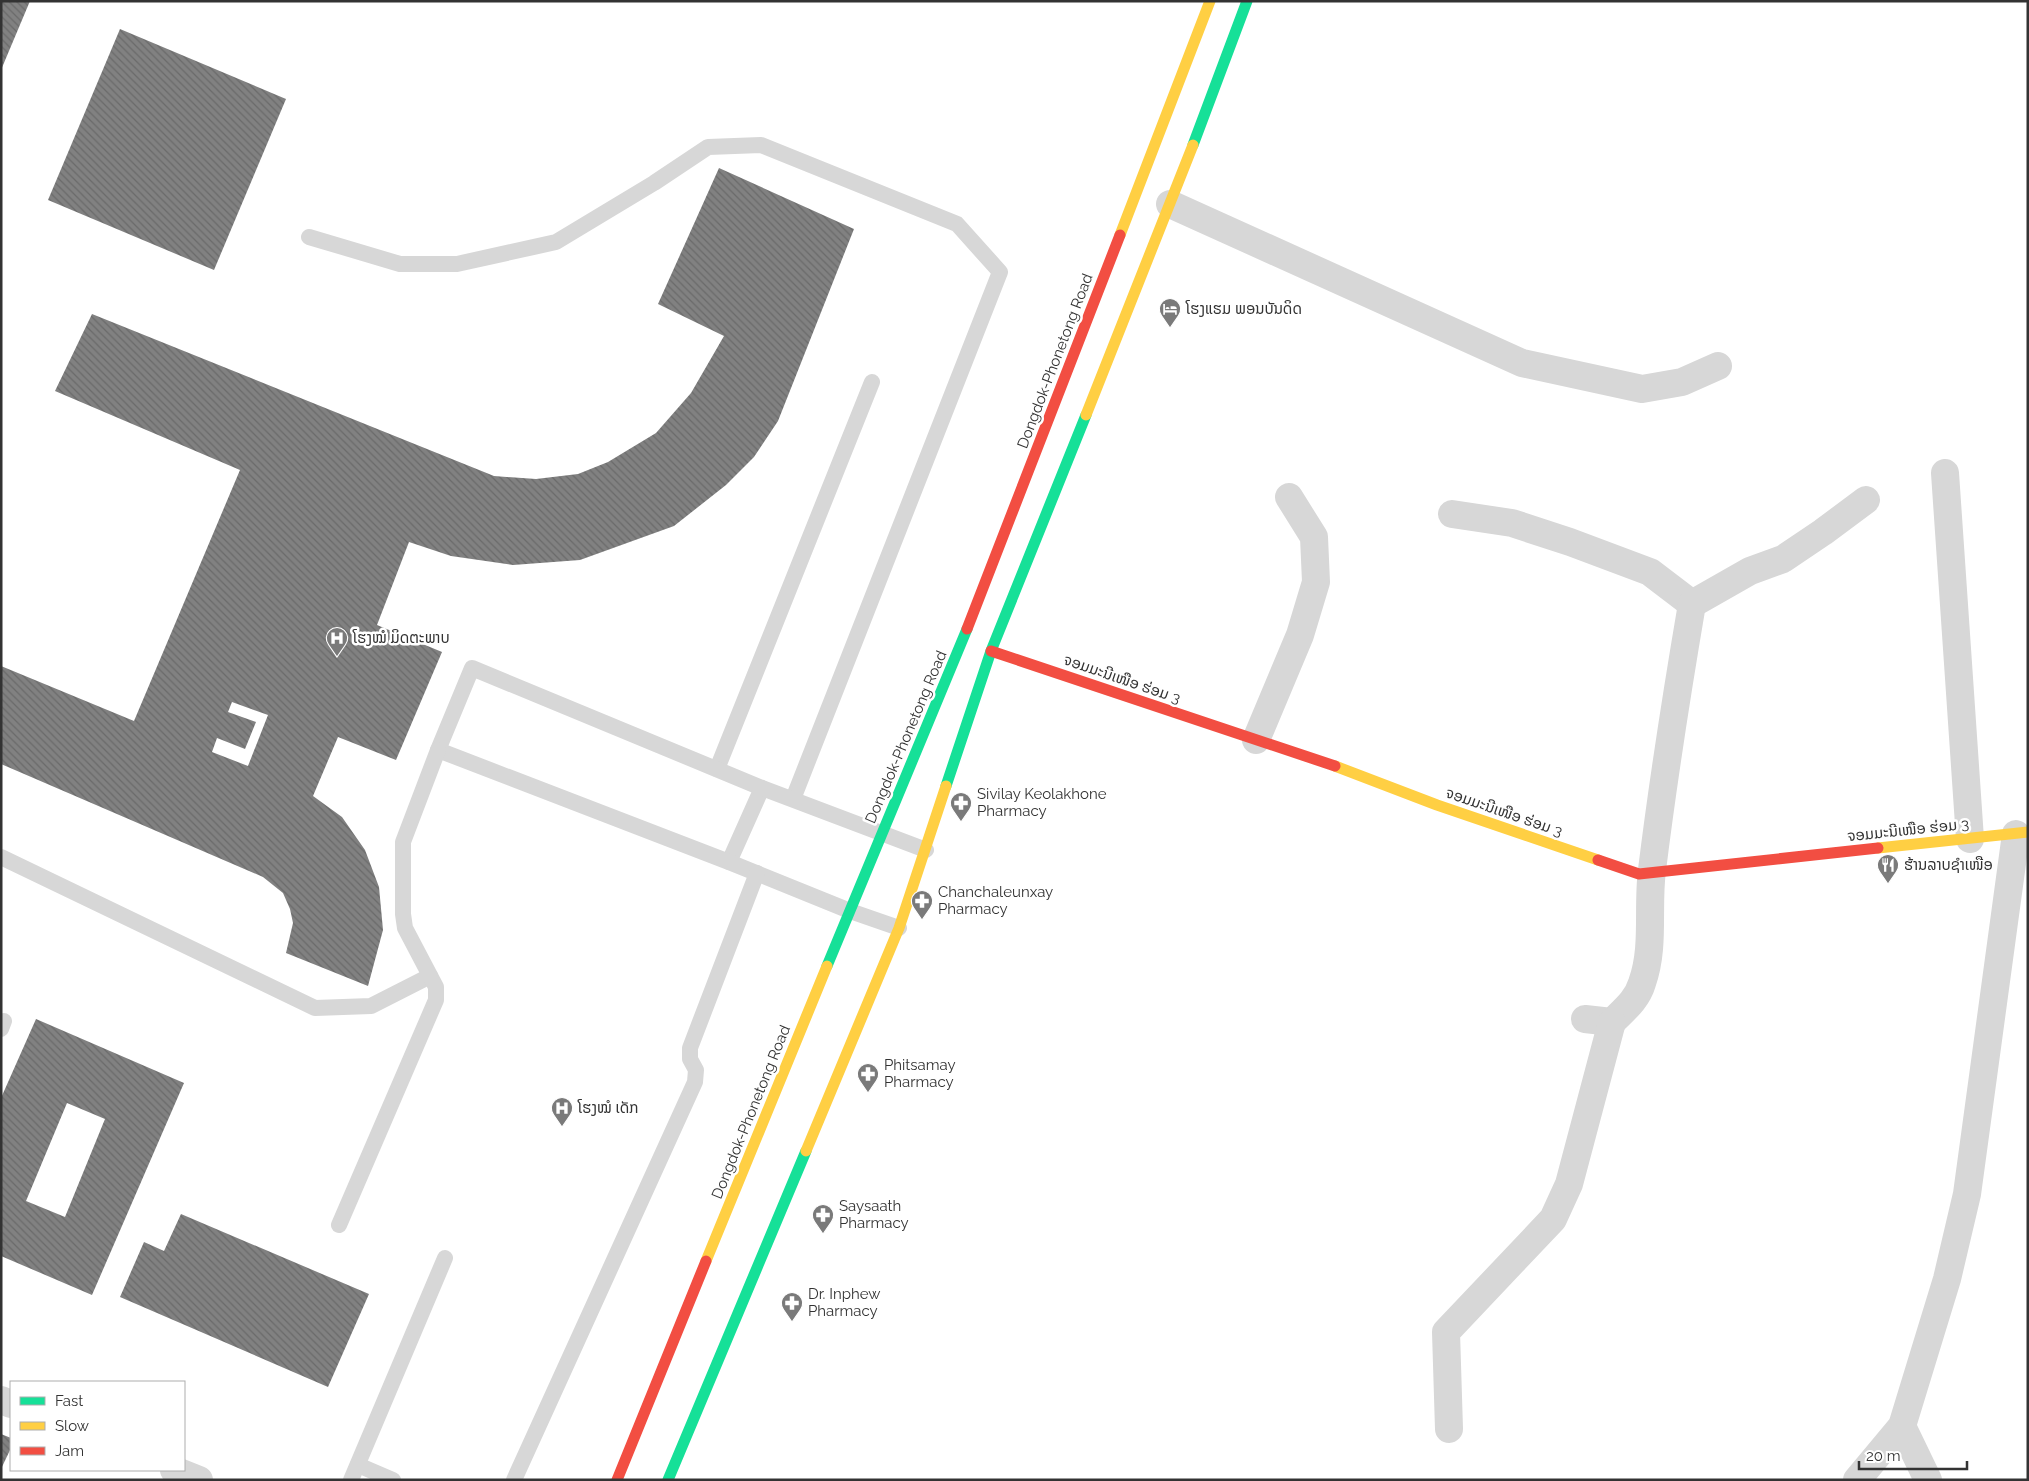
<svg xmlns="http://www.w3.org/2000/svg" width="2029" height="1481" font-family="Raleway,'Noto Sans Lao',sans-serif">
	<defs>
		<pattern id="building-back-hatch" width="6" height="6" patternUnits="userSpaceOnUse" patternTransform="scale(1.25)"><rect width="6" height="6" fill="#818181"/><path d="M-1 5l2 2M0 0l6 6M5-1l2 2" fill="none" stroke="#6a6a6a"/></pattern>
	</defs>
	<rect width="100%" height="100%" fill="#fff"/>
	<!-- building -->
	<g fill="url(#building-back-hatch)" fill-rule="evenodd">
		<polygon points="1,1 30,1 1,70"/>
		<polygon points="120,29 286,99 214,270 48,200"/>
		<path d="M719,168L854,229L778,421L754,457L726,485L674,526L580,560L513,565L451,556L409,542L377,625L442,652L396,760L338,737L313,796L342,817L365,850L379,887L383,930L368,986L286,953L293,923L290,909L283,893L263,877L1,764V666L134,721L240,470L55,391L92,314L494,476L536,479L578,474L608,462L656,433L691,393L724,336L658,304ZM232,702L268,715L248,766L212,752L217,738L245,749L256,722L228,712Z"/>
		<path d="M36,1019L184,1083L92,1295L1,1256V1098ZM67,1103L105,1119L65,1217L26,1201Z"/>
		<polygon points="181,1214 369,1294 328,1387 120,1297 144,1242 164,1251"/>
		<polygon points="1,1434 11,1438 11,1448 1,1469"/>
	</g>
	<g fill="none" stroke-linecap="round" stroke-linejoin="round">
		<!-- lane -->
		<g stroke="#d7d7d7" stroke-width="16">
			<polyline points="309,237 400,264 457,264 556,242 654,183 708,147 761,145 957,224 1000,272 793,799"/>
			<polyline points="717,769 872,382"/>
			<polyline points="1,857 315,1008 371,1006 430,976"/>
			<polyline points="729,862 762,788"/>
			<polyline points="899,928 850,911 729,862 438,750 472,668 762,788 926,850"/>
			<polyline points="1,1029 4,1021"/>
			<polyline points="339,1225 436,1000 436,987 405,928 403,914 403,842 438,750"/>
			<polyline points="358,1465 393,1480"/>
			<polyline points="351,1480 445,1258"/>
			<polyline points="514,1480 695,1082 696,1070 690,1059 690,1048 757,873"/>
		</g>
		<!-- street -->
		<g stroke="#d7d7d7" stroke-width="28">
			<polyline points="1170,204 1522,363 1642,389 1682,382 1718,366"/>
			<polyline points="1945,473 1970,839"/>
			<polyline points="1452,514 1512,523 1570,542 1650,572 1692,604"/>
			<polyline points="1256,740 1300,635 1316,582 1314,537 1289,497"/>
			<path d="M1585,1019L1612,1022C1624,1010 1637,1000 1642,983C1655,947 1647,908 1652,870C1663,781 1677,692 1692,604L1750,571L1783,559L1823,532L1866,500"/>
			<polyline points="1,1400 11,1404"/>
			<polyline points="1902,1426 1928,1480"/>
			<polyline points="1449,1429 1446,1332 1553,1219 1569,1184 1612,1022"/>
			<polyline points="174,1470 199,1480"/>
			<polyline points="1857,1480 1902,1426 1947,1279 1967,1194 2016,834"/>
		</g>
		<!-- fast -->
		<g stroke="#16e098" stroke-width="11">
			<polyline points="1193,145 1247,1"/>
			<polyline points="946,786 991,651 1086,415"/>
			<polyline points="827,966 967,629"/>
			<polyline points="668,1480 806,1151"/>
		</g>
		<!-- slow -->
		<g stroke="#ffcf43" stroke-width="11">
			<polyline points="1120,235 1210,1"/>
			<polyline points="1086,415 1193,145"/>
			<polyline points="1335,766 1437,805 1598,860"/>
			<polyline points="1878,848 2028,832"/>
			<polyline points="806,1151 899,928 946,786"/>
			<polyline points="706,1261 827,966"/>
		</g>
		<!-- jam -->
		<g stroke="#f24e42" stroke-width="11">
			<polyline points="967,629 1120,235"/>
			<polyline points="991,651 1335,766"/>
			<polyline points="1598,860 1639,874 1878,848"/>
			<polyline points="617,1480 706,1261"/>
		</g>
	</g>
	<!-- icons -->
	<defs>
		<g id="hotel-pin" transform="scale(1.125)"><path d="M0 17L-7.5 6A9.5 9.5 0 1 1 7.5 6Z" fill="#7a7a7a" stroke="#fff"/><path d="M-6-4.5h1.5V1H6V5H4.5V3h-9V5H-6ZM-4 0a1.8 1.8 0 1 1 3.6 0ZM.5 0V-2.5h3Q6-2.5 6 0Z" fill="#fff"/></g>
		<g id="hospital-pin" transform="scale(1.125)"><path d="M0 17L-7.5 6A9.5 9.5 0 1 1 7.5 6Z" fill="#7a7a7a" stroke="#fff"/><path d="M-5-5h3v3.5h4V-5h3V5h-3V1.5h-4V5h-3Z" fill="#fff"/></g>
		<g id="pharmacy-pin" transform="scale(1.125)"><path d="M0 17L-7.5 6A9.5 9.5 0 1 1 7.5 6Z" fill="#7a7a7a" stroke="#fff"/><path d="M-2-6h4v4h4v4h-4v4h-4v-4h-4v-4h4Z" fill="#fff"/></g>
		<g id="restaurant-pin" transform="scale(1.125)"><path d="M0 17L-7.5 6A9.5 9.5 0 1 1 7.5 6Z" fill="#7a7a7a" stroke="#fff"/><path d="M-5-6h1v4h1v-4h1v4h1v-4h1v5L-1.5 .5V6h-2V.5L-5-1ZM5-6V6H3V1.5H1.5Q1.5-4 5-6Z" fill="#fff"/></g>
	</defs>
	<g fill-rule="evenodd">
		<use href="#hotel-pin" x="1170" y="309"/>
		<use href="#hospital-pin" x="337" y="638"/>
		<use href="#pharmacy-pin" x="961" y="803"/>
		<use href="#restaurant-pin" x="1888" y="865"/>
		<use href="#pharmacy-pin" x="922" y="901"/>
		<use href="#pharmacy-pin" x="868" y="1074"/>
		<use href="#hospital-pin" x="562" y="1108"/>
		<use href="#pharmacy-pin" x="823" y="1215"/>
		<use href="#pharmacy-pin" x="792" y="1303"/>
	</g>
	<g text-anchor="middle" stroke-width="5" stroke-linejoin="round" paint-order="stroke">
		<!-- poi labels -->
		<g font-size="15" fill="#333" stroke="#fff" text-anchor="start">
			<text x="1186" y="314">ໂຮງແຮມ ພອນບັນດິດ</text>
			<text x="353" y="643">ໂຮງໝໍ ມິດຕະພາບ</text>
			<text x="977" y="799">Sivilay Keolakhone<tspan x="977" dy="17">Pharmacy</tspan></text>
			<text x="1904" y="870">ຮ້ານລາບຊຳເໜືອ</text>
			<text x="938" y="897">Chanchaleunxay<tspan x="938" dy="17">Pharmacy</tspan></text>
			<text x="884" y="1070">Phitsamay<tspan x="884" dy="17">Pharmacy</tspan></text>
			<text x="578" y="1113">ໂຮງໝໍ ເດັກ</text>
			<text x="839" y="1211">Saysaath<tspan x="839" dy="17">Pharmacy</tspan></text>
			<text x="808" y="1299">Dr. Inphew<tspan x="808" dy="17">Pharmacy</tspan></text>
		</g>
		<!-- street labels -->
		<g font-size="15" fill="#333" stroke="#fff">
			<text transform="translate(1055 361) rotate(-69)" y="5">Dongdok-Phonetong Road</text>
			<text transform="translate(1122 679) rotate(19)" y="5">ຈອມມະນີເໜືອ ຮ່ອມ 3</text>
			<text transform="translate(906 737) rotate(-67)" y="5">Dongdok-Phonetong Road</text>
			<text transform="translate(1504 812) rotate(19)" y="5">ຈອມມະນີເໜືອ ຮ່ອມ 3</text>
			<text transform="translate(1908 830) rotate(-6)" y="5">ຈອມມະນີເໜືອ ຮ່ອມ 3</text>
			<text transform="translate(751 1112) rotate(-68)" y="5">Dongdok-Phonetong Road</text>
		</g>
	</g>
	<!-- border -->
	<rect width="2029" height="1481" fill="none" stroke="#333333" stroke-width="5"/>
	<!-- legend -->
	<rect x="10" y="1381" width="175" height="90" fill="#ffffff" stroke="#adadad"/>
	<rect x="20" y="1397" width="25" height="8" fill="#16e098" stroke="#adadad"/>
	<text x="55" y="1406" font-size="15" fill="#333333">Fast</text>
	<rect x="20" y="1422" width="25" height="8" fill="#ffcf43" stroke="#adadad"/>
	<text x="55" y="1431" font-size="15" fill="#333333">Slow</text>
	<rect x="20" y="1447" width="25" height="8" fill="#f24e42" stroke="#adadad"/>
	<text x="55" y="1456" font-size="15" fill="#333333">Jam</text>
	<!-- scale -->
	<path d="M1859 1461v8h108v-8" fill="none" stroke="#333333" stroke-width="2.5"/>
	<text x="1866" y="1461" font-size="15" fill="#333333" stroke="#ffffff" stroke-width="4" paint-order="stroke">20 m</text>
</svg>
